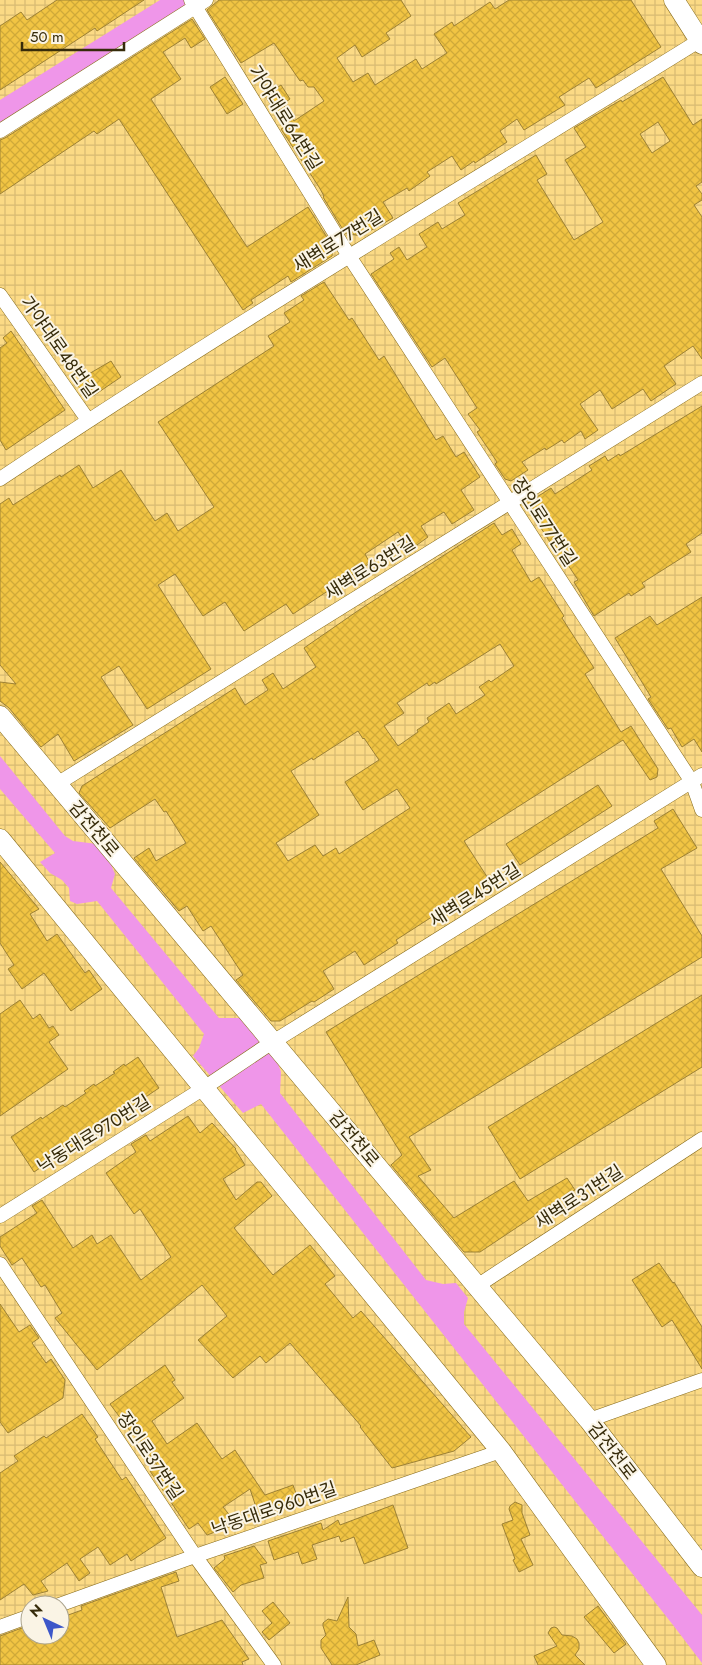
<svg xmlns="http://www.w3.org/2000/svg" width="702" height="1665" font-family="Jost,'Noto Sans KR',sans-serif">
	<defs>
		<pattern id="industrial-grid" width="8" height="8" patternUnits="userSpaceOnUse" patternTransform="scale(1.25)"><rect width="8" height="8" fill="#fbda85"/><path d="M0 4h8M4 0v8" fill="none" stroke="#d8bb72"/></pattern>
		<pattern id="building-cross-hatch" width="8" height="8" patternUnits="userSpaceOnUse" patternTransform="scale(1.25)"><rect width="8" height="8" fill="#f1c443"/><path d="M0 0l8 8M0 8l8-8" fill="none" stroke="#cfa939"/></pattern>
	</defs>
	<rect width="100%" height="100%" fill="#fde5a9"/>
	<!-- industrial -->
	<path fill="url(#industrial-grid)" fill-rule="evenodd" d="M0,0H702V1665H0ZM30,1605H60V1635H30Z"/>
	<!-- water -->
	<g fill="#ef96e9">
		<polygon points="160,0 193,0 0,123 0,100"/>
		<polygon points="0,756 65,836 73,841 97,844 105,850 115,874 111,888 219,1018 244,1018 277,1061 281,1072 280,1093 426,1280 443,1284 456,1283 468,1298 464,1312 464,1324 702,1615 702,1663 673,1625 261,1104 243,1113 193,1056 199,1048 204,1034 97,901 77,904 70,901 69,888 62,880 50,873 40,862 55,853 0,789"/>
	</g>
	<!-- building -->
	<g fill="url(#building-cross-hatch)" stroke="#9d8134" fill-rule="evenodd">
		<polygon points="57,0 144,0 97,31 95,28 0,90 0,26 21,12 27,20"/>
		<polygon points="219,0 401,0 411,16 386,33 390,39 362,57 355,45 337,58 353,82 368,73 375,85 416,59 422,69 447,53 434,34 452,22 454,26 490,2 495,9 509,0 631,0 661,47 596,88 589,78 559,97 565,105 524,130 517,119 500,131 507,142 475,163 474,161 461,170 452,156 427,172 430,176 409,191 407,188 383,202 393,218 361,236 345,233 323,197 324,196 319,187 281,129 285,127 265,96 281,85 290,99 283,104 294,121 324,101 314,87 308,87 303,80 300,81 274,43 241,63 207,10"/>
		<polygon points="192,19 205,39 191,48 185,38 163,52 181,79 151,99 247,247 308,207 333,247 332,256 291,282 288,276 251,300 253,303 243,310 119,119 97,134 94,131 0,194 0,140 5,138"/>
		<polygon points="225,77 243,104 227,114 210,87"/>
		<path d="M663,77L693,125L702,119V182L696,186L702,194V200L694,205L702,217V359L693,346L664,366L676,384L651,401L643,389L612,409L600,390L580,404L598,430L585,439L581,431L564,443L562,440L546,450L545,448L522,462L528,470L511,481L505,479L495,464L497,462L477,432L480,430L468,414L477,408L445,358L432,367L371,274L394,259L390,253L399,247L407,260L427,247L419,234L438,222L442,229L465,215L458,203L536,155L547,174L537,180L574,240L603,222L565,160L586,147L574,128L621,100L622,102ZM658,122L670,141L652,153L640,134Z"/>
		<polygon points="324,282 349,320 352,318 379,360 384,356 436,440 443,436 456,457 464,452 480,477 461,490 474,510 452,524 444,512 421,526 428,537 410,550 398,532 365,554 370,563 293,614 286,604 244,631 225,602 203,616 175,574 158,585 211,669 147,709 119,666 101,677 133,725 74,761 58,734 41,747 9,708 0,701 0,682 16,684 0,665 0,504 9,498 13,505 60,475 61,477 79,465 93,488 121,470 155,521 167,513 178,531 214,507 158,422 274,346 268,336 290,322 284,313 304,300 301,296"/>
		<polygon points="11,331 65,410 6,450 0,440 0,348 7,343 3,338"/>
		<polygon points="111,361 121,377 93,396 82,391 75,382"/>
		<polygon points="702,406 702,533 686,544 691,552 642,583 645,587 631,596 629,593 594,616 574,582 578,580 564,559 561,560 526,504 551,488 555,494 592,470 589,466 605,456 608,461 619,454 620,456"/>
		<path d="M494,523L502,535L512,529L521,544L512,550L531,582L539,577L564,616L562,618L594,668L585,674L621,732L631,726L658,769L657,777L650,780L623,740L464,841L491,883L470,896L466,890L436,909L438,913L396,940L398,943L364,965L355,951L323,971L334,989L314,1002L312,1001L280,1021H271L236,980L243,975L211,926L203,931L187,906L179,911L134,858L149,848L156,861L186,843L166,811L164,812L155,799L110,828L79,793L82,786L235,688L245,705L268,690L262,680L273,673L283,689L316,667L304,648L359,610ZM500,644L514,666L491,682L489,680L479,687L485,695L456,714L449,703L427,718L429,722L417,730L418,732L398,746L384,726L404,713L397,703L427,683L429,686L435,682L436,684ZM358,731L363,739L364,738L379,760L345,782L363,810L397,789L410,808L339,854L336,848L323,856L315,845L288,861L276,843L319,815L291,771L312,758L313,760Z"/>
		<polygon points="702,597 702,752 694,739 682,747 671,728 668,729 648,699 651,697 615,638 650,616 657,625"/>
		<polygon points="598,785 612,806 520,865 506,844"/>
		<polygon points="673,809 697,848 661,869 702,936 702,957 409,1137 431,1170 418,1176 454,1218 514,1181 528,1201 567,1178 575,1190 536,1213 537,1214 480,1252 464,1252 391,1165 402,1155 326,1032 658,828 654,821"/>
		<polygon points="0,862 39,909 30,914 47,941 57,934 85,973 89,970 102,989 71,1011 44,973 22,989 8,969 14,965 0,943"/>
		<polygon points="702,995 702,1067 520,1179 488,1127"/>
		<polygon points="20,1000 33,1019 40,1014 49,1028 53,1026 59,1035 49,1042 68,1069 0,1116 0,1014"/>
		<polygon points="138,1057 159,1088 34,1172 11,1137 41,1117 42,1119 63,1105 65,1107 86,1093 84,1091 94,1084 95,1086 115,1073 113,1072 124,1064 125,1066"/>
		<polygon points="188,1116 200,1133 212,1123 236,1149 235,1149 245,1165 223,1179 236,1200 257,1182 261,1182 272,1196 234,1228 273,1275 310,1245 335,1276 325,1284 353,1318 361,1311 471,1437 454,1451 392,1468 360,1427 361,1426 290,1343 266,1363 260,1356 233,1378 198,1340 227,1316 202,1285 97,1370 55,1318 62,1313 45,1285 41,1287 22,1258 12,1265 0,1246 0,1237 37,1213 32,1206 42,1200 73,1248 92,1235 97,1244 111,1235 141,1280 171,1257 140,1209 134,1214 106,1173 136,1152 131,1144 146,1135 150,1141"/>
		<polygon points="659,1263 673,1283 674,1282 702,1327 702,1369 672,1320 662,1327 632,1280"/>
		<polygon points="0,1304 19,1332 30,1325 39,1338 32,1343 46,1363 51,1359 65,1380 63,1398 8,1433 0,1422"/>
		<polygon points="165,1365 175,1380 172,1382 184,1398 152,1421 167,1444 197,1423 222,1459 235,1450 265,1495 293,1485 299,1502 259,1516 250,1489 223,1507 237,1524 207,1535 198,1523 189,1529 150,1471 157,1465 135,1433 133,1435 110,1404"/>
		<polygon points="82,1414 98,1437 95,1439 122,1480 126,1477 166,1538 131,1561 127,1554 110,1565 98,1547 80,1559 90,1573 79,1581 67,1563 41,1581 48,1591 33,1595 24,1584 0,1600 0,1473 18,1461 14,1456 44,1436 46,1438"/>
		<polygon points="515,1502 522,1505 522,1513 530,1535 521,1539 533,1565 519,1572 513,1560 515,1559 502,1524 513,1520 509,1509 510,1506"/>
		<polygon points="393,1505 408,1548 364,1564 354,1537 341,1542 339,1536 312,1545 317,1559 302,1564 298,1552 274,1560 268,1541 321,1523 323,1530 338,1520 340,1525"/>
		<polygon points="254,1546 267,1563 260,1565 264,1578 241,1585 233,1592 214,1568 225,1559 224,1556"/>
		<polygon points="176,1572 179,1581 161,1587 177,1637 222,1620 249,1659 242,1662 243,1665 0,1665 0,1636 30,1625 30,1635 60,1635 60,1618 82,1610 81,1606"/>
		<polygon points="348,1597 349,1627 356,1634 358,1646 374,1640 380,1655 356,1665 332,1665 321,1648 321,1640 326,1635 323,1626 323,1623 328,1619 337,1621"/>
		<polygon points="273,1602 290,1623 269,1640 262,1632 272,1623 262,1611"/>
		<polygon points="598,1606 626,1644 614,1653 584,1617"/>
		<polygon points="554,1627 557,1628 562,1635 572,1636 577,1639 579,1643 579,1649 575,1655 585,1665 538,1665 534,1656 557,1646 548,1633 551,1628"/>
	</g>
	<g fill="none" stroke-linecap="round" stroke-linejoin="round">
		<!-- street casing -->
		<g stroke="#886c1b" stroke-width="15">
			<g id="street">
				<polyline points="191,0 349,256 692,782 702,810"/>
				<polyline points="0,131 206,0"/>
				<polyline points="0,295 88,420"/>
				<path d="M0,479C229,326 467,185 702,39"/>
				<polyline points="57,784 702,383"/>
				<polyline points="0,1216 204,1088 268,1045 702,775"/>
				<polyline points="0,1264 195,1556 274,1665"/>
				<polyline points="477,1286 702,1139"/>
				<polyline points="589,1420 702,1380"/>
				<polyline points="59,1605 195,1556 501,1451"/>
				<polyline points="0,1627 30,1616"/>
			</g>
		</g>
		<!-- secondary casing -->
		<g stroke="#886c1b" stroke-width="21">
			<g id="secondary">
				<polyline points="674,0 702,44"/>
				<polyline points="0,716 589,1420 702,1567"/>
				<polyline points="0,839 501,1451 656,1665"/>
			</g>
		</g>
		<!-- street -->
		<use href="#street" stroke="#fff" stroke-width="14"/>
		<!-- secondary -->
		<use href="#secondary" stroke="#fff" stroke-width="20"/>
	</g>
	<g text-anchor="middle" stroke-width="4" stroke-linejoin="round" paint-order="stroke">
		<!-- street labels -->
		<g font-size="18" fill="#362b0a" stroke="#faf4e5">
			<text transform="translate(285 118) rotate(58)" y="6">가야대로64번길</text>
			<text transform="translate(338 241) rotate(-32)" y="6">새벽로77번길</text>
			<text transform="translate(59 347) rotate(55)" y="6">가야대로48번길</text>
			<text transform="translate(544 522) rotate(57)" y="6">장인로77번길</text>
			<text transform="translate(370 568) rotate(-32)" y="6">새벽로63번길</text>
			<text transform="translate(94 829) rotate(50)" y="6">감전천로</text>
			<text transform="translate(475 895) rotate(-32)" y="6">새벽로45번길</text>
			<text transform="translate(94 1134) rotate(-32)" y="6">낙동대로970번길</text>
			<text transform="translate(354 1139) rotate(50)" y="6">감전천로</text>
			<text transform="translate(579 1197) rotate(-33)" y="6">새벽로31번길</text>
			<text transform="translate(612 1451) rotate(52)" y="6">감전천로</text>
			<text transform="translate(150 1456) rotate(56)" y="6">장인로37번길</text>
			<text transform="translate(274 1509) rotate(-19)" y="6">낙동대로960번길</text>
		</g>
	</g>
	<!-- north arrow -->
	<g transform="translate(45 1620) rotate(316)"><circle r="24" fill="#faf4e5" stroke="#aca48d"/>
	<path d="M0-4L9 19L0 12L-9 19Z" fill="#3d57c9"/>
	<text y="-8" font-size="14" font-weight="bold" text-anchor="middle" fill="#362b0a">N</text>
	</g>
	<!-- scale -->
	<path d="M22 42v8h102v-8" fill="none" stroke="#362b0a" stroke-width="2.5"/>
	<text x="30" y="42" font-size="15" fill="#362b0a" stroke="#faf4e5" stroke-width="4" paint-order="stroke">50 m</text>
</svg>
